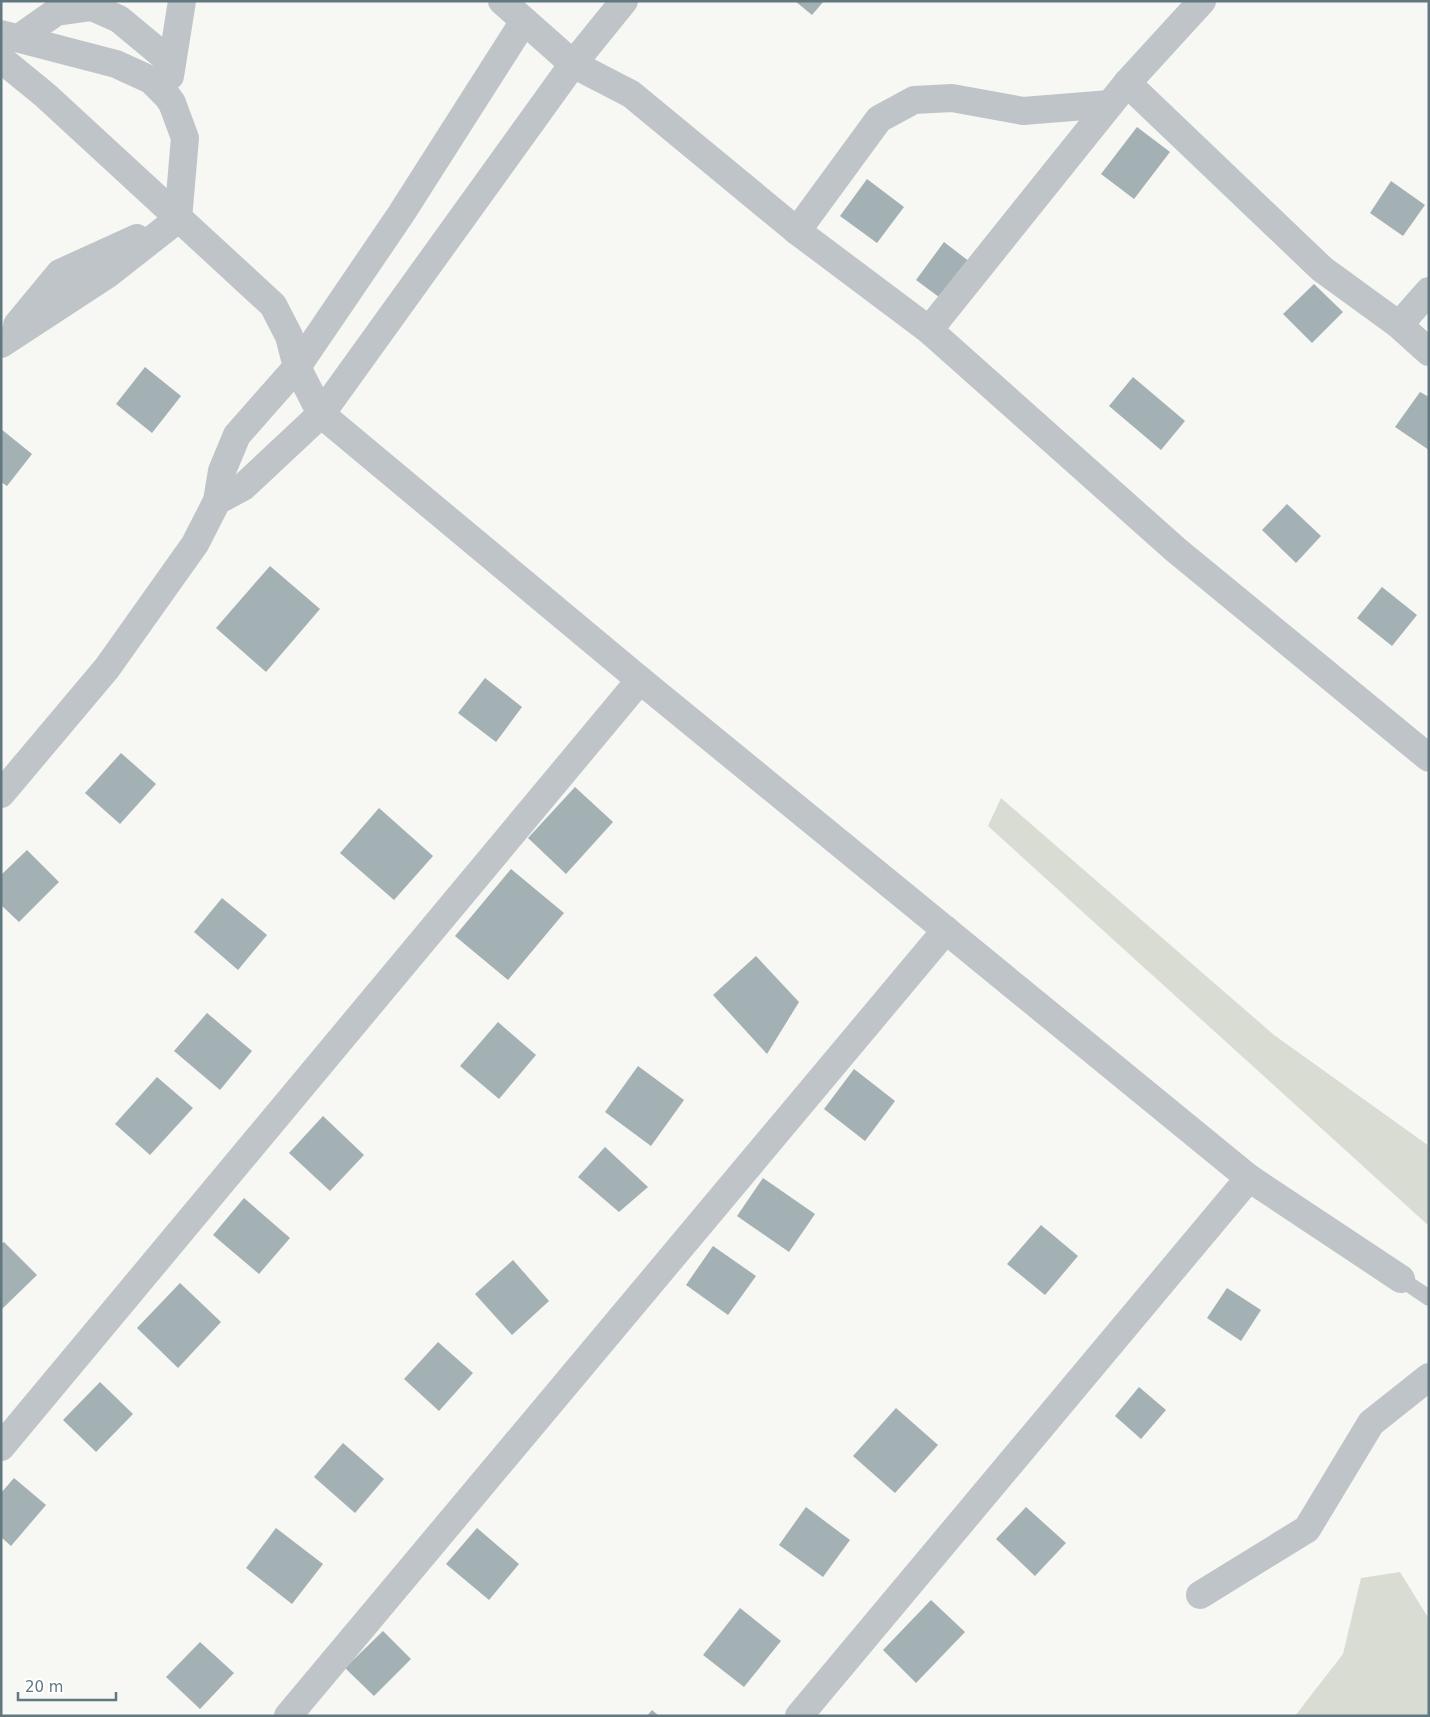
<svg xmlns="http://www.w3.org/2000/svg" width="1430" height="1717" font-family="'DejaVu Sans',sans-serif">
	<rect width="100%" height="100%" fill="#f7f7f4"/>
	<!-- green -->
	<g fill="#d8dcd3">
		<polygon points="1001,798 1274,1035 1429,1146 1429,1226 988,826"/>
		<polygon points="1400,1572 1429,1619 1429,1716 1295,1716 1343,1654 1361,1578"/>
	</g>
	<!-- building -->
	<g fill="#a4b1b4">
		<polygon points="795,1 824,1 812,15"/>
		<polygon points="1137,127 1170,152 1134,199 1101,174"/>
		<polygon points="867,179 904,207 877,243 840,216"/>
		<polygon points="1391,181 1425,205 1403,236 1370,213"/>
		<polygon points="944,242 970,262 943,300 916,280"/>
		<polygon points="1314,284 1343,312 1312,343 1283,314"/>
		<polygon points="145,367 181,396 152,433 116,404"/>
		<polygon points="1133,377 1185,421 1161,450 1109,406"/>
		<polygon points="1420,392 1429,397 1429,450 1395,427"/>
		<polygon points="1,429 32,454 7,486 1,482"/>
		<polygon points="1287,504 1321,536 1296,563 1262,530"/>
		<polygon points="270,566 320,609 266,672 216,628"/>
		<polygon points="1382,587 1417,615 1392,646 1357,618"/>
		<polygon points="485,678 522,707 496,742 458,713"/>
		<polygon points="121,753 156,784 120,824 85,793"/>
		<polygon points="575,787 613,822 566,874 528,838"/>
		<polygon points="379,808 433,856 394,900 340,853"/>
		<polygon points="27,850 59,882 19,922 1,905 1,875"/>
		<polygon points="511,869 564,913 508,980 455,936"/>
		<polygon points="222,898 267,935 238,970 194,932"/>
		<polygon points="756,956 799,1002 767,1054 713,995"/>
		<polygon points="207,1013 252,1051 220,1090 174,1051"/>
		<polygon points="498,1022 536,1055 499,1099 460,1066"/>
		<polygon points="638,1066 684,1100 651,1146 605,1112"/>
		<polygon points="854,1069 895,1101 865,1141 824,1109"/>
		<polygon points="157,1077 193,1108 150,1155 115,1124"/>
		<polygon points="323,1116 364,1155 330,1191 289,1153"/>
		<polygon points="605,1147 648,1187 619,1212 578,1177"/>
		<polygon points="763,1178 815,1214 789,1252 737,1216"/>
		<polygon points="244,1198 290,1238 259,1274 213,1235"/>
		<polygon points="1041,1225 1078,1256 1045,1295 1007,1264"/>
		<polygon points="4,1242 37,1275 1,1310 1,1244"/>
		<polygon points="713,1246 756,1276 728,1315 686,1285"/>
		<polygon points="513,1260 549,1301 512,1335 475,1294"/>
		<polygon points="180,1283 221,1322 178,1368 137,1328"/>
		<polygon points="1227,1288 1261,1310 1241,1341 1207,1318"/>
		<polygon points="438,1342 473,1373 439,1411 404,1379"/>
		<polygon points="100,1382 133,1414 96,1452 63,1420"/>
		<polygon points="1139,1387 1166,1410 1141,1439 1115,1416"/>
		<polygon points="896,1408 938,1445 895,1493 853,1456"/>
		<polygon points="343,1443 384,1479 355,1513 314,1477"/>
		<polygon points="14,1478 46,1505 11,1546 1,1537 1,1493"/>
		<polygon points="806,1507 850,1540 823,1577 779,1545"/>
		<polygon points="1026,1507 1066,1543 1035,1576 996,1539"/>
		<polygon points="276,1528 323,1564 292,1604 246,1568"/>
		<polygon points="477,1528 519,1564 489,1600 446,1564"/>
		<polygon points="931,1600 965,1632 916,1683 883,1650"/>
		<polygon points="740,1608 781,1641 744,1687 703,1655"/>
		<polygon points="383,1631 411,1659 374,1696 345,1668"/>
		<polygon points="200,1642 234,1673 200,1709 166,1677"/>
		<polygon points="652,1710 659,1716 647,1716"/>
	</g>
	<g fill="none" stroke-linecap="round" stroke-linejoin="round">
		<!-- service -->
		<polyline stroke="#bec4c7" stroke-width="16" points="1401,1279 1429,1298"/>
		<!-- minor -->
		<g stroke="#bec4c7" stroke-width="28">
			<polyline points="502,1 573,64 631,94 797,231 929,330 1176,550 1429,758"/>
			<polyline points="1,34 116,64 151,80 167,96 172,103 185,138 178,219 108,274 1,344"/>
			<polyline points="19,38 56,12 92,7 119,19 172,63"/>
			<polyline points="170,76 182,1"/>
			<polyline points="1127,83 1322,269 1399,325 1429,291"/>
			<polyline points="797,231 879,119 914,100 952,98 1023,111 1110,104"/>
			<polyline points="17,325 60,273 137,238"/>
			<polyline points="1399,325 1429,352"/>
			<polyline points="929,330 1127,83 1202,1"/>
			<polyline points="217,501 222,471 237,435 297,367 401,214 524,21"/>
			<polyline points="1,1447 640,680"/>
			<polyline points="1200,1595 1307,1529 1371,1423 1429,1377"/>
			<polyline points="288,1716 946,930"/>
			<polyline points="799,1716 1249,1178"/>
		</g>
		<!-- tertiary -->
		<g stroke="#bec4c7" stroke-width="28">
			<polyline points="1,59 45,95 273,305 289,336 297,367 321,414 640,680 1249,1178 1401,1279"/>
			<polyline points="1,794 107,668 195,544 217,501 243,487 321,414 573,64 624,1"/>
		</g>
	</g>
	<!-- border -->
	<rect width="1430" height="1717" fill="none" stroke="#617880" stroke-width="5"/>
	<!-- scale -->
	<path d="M18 1692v8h98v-8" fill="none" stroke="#617880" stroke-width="2.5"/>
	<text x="25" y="1692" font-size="15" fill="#617880" stroke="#ffffff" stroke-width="4" paint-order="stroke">20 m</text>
</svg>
